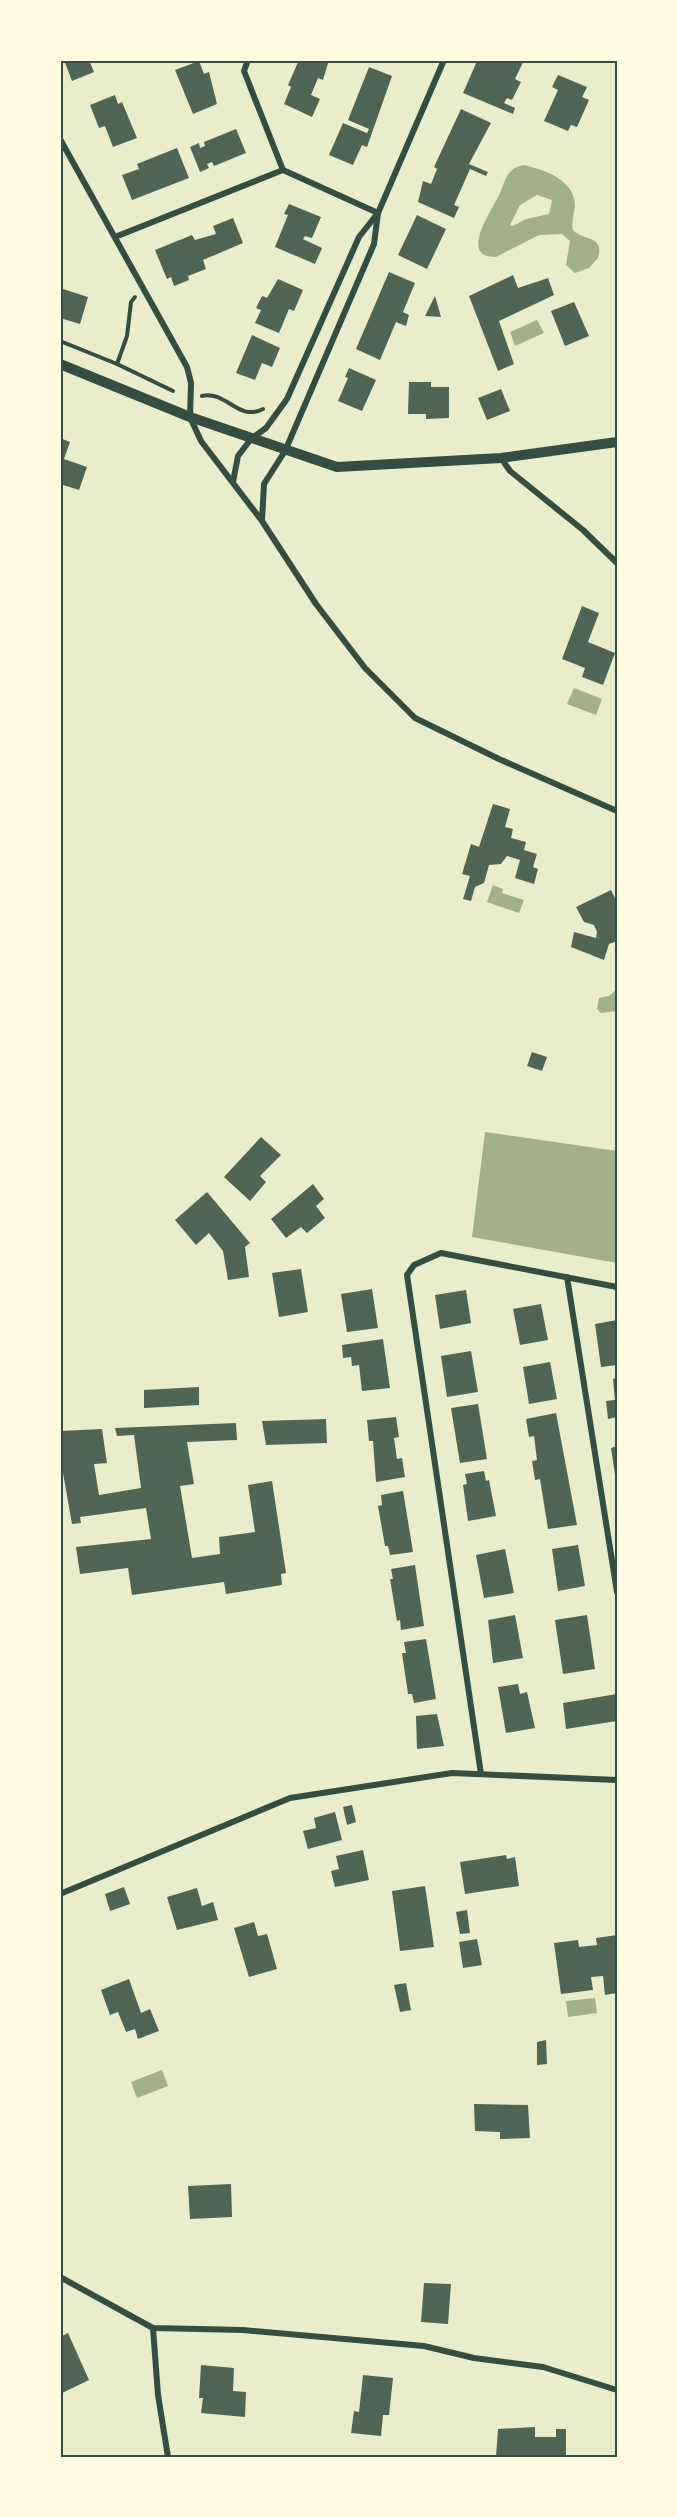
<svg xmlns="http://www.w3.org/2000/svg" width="677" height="2517" font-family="'Space Grotesk',sans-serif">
	<rect width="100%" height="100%" fill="#e9edc9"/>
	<!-- water -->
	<g fill="#a3b18a" fill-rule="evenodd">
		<path d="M524,165C545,170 575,180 575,206C574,214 571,222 573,230C583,241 605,235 598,258L589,268L575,273L566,265L570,241L562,234L539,235L496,257C458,258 492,210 498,197C503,188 504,178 511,171C515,167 519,166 524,165ZM537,195L552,200L549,214L526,219L513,226L510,225L520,205Z"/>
		<polygon points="537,320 544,333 515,346 510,332"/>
		<polygon points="574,688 602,699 596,715 567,704"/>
		<polygon points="493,885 503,889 502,893 524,900 519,913 487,902"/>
		<polygon points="617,989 617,1011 601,1013 597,1009 599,998 609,996"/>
		<polygon points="485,1132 617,1151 617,1263 472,1237"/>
		<polygon points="595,1998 597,2013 568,2017 566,2001"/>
		<polygon points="162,2070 168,2086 137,2098 131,2082"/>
	</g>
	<!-- building -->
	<g fill="#4f6655">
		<polygon points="64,60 89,60 94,72 72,81"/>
		<polygon points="299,60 329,60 323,80 318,78 311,95 320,99 312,117 284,104 291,87 288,85"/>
		<polygon points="482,60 524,60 515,79 521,82 512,100 507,98 504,103 515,108 513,114 463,93 477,61 481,63"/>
		<polygon points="199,61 204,74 209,72 217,104 193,114 175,70"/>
		<polygon points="369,67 392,76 367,147 362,145 353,165 329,155 343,123 367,133 369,129 348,120"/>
		<polygon points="558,75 587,87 582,97 589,100 577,127 571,125 568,131 544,121 558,90 552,87"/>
		<polygon points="115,95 118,104 122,102 137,138 113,147 105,126 99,128 90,105"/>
		<polygon points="461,109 491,123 469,164 488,172 486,176 470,169 454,205 459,207 454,218 418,202 423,181 431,184 437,169 434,167"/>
		<polygon points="236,129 246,153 214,166 212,162 207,164 209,168 200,172 190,147 199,143 200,148 205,146 204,142"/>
		<polygon points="177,148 189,178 132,200 122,175 139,169 137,164"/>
		<polygon points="289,204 321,217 312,238 305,236 303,239 322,248 315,264 275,247 288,215 284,214"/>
		<polygon points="417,215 446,229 427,269 398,255"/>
		<polygon points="233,218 243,243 203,260 206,269 188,276 189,280 174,286 171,277 167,279 155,250 192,235 195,240 216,234 213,226"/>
		<polygon points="389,272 415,283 403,312 409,315 406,326 396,322 380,360 356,349"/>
		<polygon points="513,275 518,288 548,278 554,295 499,321 514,364 498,371 469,296"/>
		<polygon points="278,279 303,290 294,311 289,309 279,333 255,323 261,310 256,308 262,296 267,298"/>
		<polygon points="60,288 88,297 80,324 60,318"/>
		<polygon points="435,296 441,317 425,316"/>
		<polygon points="574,302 589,336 565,346 551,311"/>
		<polygon points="252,335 280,348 272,367 262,363 255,380 236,373"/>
		<polygon points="349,368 376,380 362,411 338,401 348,378 345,377"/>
		<polygon points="409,382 431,382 431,387 449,387 449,418 426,419 426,414 408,414"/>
		<polygon points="501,389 510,411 487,420 478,398"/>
		<polygon points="60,438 70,442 64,459 87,467 79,490 60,484"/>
		<polygon points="582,606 599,613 588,642 615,653 603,685 582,677 585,668 562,659"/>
		<polygon points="493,804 510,809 505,827 513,829 511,838 526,842 524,850 537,854 533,867 538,869 534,884 515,878 520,860 507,856 501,864 489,865 484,883 475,887 471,901 463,899 470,876 462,874 471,844 479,847"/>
		<polygon points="611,890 617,902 617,941 609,944 604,960 571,947 574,932 596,938 597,932 594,925 584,922 576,907"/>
		<polygon points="532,1052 547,1057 542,1071 527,1066"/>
		<polygon points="261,1137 281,1155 260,1176 266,1182 250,1201 224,1177"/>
		<polygon points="313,1184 324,1199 316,1206 325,1218 307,1233 301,1227 286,1238 271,1219"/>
		<polygon points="207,1192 250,1243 245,1247 249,1277 228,1280 223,1251 209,1233 196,1245 175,1220"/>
		<polygon points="301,1269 308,1312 279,1317 272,1273"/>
		<polygon points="372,1289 378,1328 347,1332 341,1294"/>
		<polygon points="466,1290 471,1323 440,1329 435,1295"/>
		<polygon points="541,1304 548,1340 520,1345 513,1309"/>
		<polygon points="617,1320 617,1365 601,1367 595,1324"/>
		<polygon points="383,1339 390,1388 362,1391 359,1365 352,1366 351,1357 343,1358 342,1345"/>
		<polygon points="471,1351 478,1392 447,1397 441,1356"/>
		<polygon points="550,1362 557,1399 529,1404 523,1367"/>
		<polygon points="617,1378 617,1417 608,1419 606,1401 615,1400 613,1379"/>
		<polygon points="199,1387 199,1405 144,1408 144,1390"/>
		<polygon points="478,1404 487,1459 460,1463 451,1408"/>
		<polygon points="556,1413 577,1525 548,1529 540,1479 535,1480 532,1461 537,1460 534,1436 529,1437 526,1419"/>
		<polygon points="396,1417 399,1437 394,1438 397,1459 402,1458 405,1477 376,1482 373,1441 369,1441 367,1420"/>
		<polygon points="326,1419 327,1443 266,1445 262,1421"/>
		<polygon points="236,1423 237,1440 187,1442 194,1484 180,1486 192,1558 220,1554 219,1537 255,1532 248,1485 272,1481 286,1573 281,1574 282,1585 226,1594 224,1582 132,1595 128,1568 80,1574 76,1547 151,1539 146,1508 80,1517 81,1523 72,1524 60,1456 60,1431 102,1429 107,1463 94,1464 99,1495 141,1488 134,1435 117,1436 115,1428"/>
		<polygon points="617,1446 617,1481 616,1481 611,1448"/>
		<polygon points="484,1471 486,1481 489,1480 496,1516 468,1521 463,1485 467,1484 465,1474"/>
		<polygon points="403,1491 413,1552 390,1555 388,1546 385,1546 378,1506 382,1505 381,1495"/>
		<polygon points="578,1545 585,1586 558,1591 552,1549"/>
		<polygon points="505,1549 514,1593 484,1598 476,1555"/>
		<polygon points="415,1565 424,1626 401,1630 400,1620 397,1621 390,1579 393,1579 391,1569"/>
		<polygon points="515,1615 523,1658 493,1663 488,1620"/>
		<polygon points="587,1615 595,1669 563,1674 555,1620"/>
		<polygon points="426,1639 436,1699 414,1703 412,1694 408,1694 402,1653 406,1653 404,1642"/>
		<polygon points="518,1684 520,1694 527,1692 535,1728 506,1733 498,1687"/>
		<polygon points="617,1694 617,1721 566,1729 563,1703"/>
		<polygon points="437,1714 444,1746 417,1749 416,1716"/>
		<polygon points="352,1805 356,1822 347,1825 343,1807"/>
		<polygon points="335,1812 342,1840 308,1849 303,1831 316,1828 314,1818"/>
		<polygon points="363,1850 369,1880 335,1887 331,1871 339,1869 336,1856"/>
		<polygon points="506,1855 507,1859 515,1857 519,1886 465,1894 460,1862"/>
		<polygon points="425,1886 434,1947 400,1951 392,1891"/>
		<polygon points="124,1887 130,1904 110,1911 105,1894"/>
		<polygon points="197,1888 202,1906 213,1902 218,1920 177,1930 167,1897"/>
		<polygon points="467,1910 470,1933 460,1934 456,1912"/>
		<polygon points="254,1922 258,1936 267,1934 277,1969 249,1977 234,1928"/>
		<polygon points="617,1935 617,1993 605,1995 603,1976 591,1977 593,1990 561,1994 554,1943 578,1940 579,1947 597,1945 596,1938"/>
		<polygon points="477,1939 482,1965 463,1968 459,1942"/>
		<polygon points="129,1979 141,2013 150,2009 159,2031 138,2039 135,2029 126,2032 118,2012 110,2015 101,1990"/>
		<polygon points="406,1983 411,2010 400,2012 394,1985"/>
		<polygon points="546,2040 547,2064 537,2065 537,2042"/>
		<polygon points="474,2104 528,2105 530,2138 500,2139 500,2132 475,2131"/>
		<polygon points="231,2184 232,2217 190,2219 188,2186"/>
		<polygon points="424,2283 451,2284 448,2324 421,2322"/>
		<polygon points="68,2333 89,2380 60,2394 60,2337"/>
		<polygon points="201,2365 234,2368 233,2391 246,2392 245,2417 201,2413 203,2398 199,2398"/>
		<polygon points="363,2375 393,2378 389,2415 383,2415 381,2436 351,2433 354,2411 359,2412"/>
		<polygon points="535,2427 535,2437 556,2437 556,2429 566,2429 566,2456 496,2457 498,2429"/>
	</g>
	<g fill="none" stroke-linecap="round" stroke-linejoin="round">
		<!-- path -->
		<g stroke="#344e41" stroke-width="4">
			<polyline points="60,341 117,364 127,336 131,302 135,297"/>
			<polyline points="117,364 173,391"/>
			<path d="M202,396C226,390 238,422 263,409"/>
		</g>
		<!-- minor -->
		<g stroke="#344e41" stroke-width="6">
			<polyline points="248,60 244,71 283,170 378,213"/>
			<polyline points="60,139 187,367 191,383 190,417 201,441 262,521 316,604 365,668 415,718 499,759 617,811"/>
			<polyline points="115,237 283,170"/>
			<polyline points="501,458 510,471 583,530 617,563"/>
			<polyline points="233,482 238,456 251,439 266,428 287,399 359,237 378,213 444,60"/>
			<polyline points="262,520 264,484 285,451 374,244 378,213"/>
			<polyline points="567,1277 617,1592"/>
			<polyline points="481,1774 407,1275 414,1265 441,1253 617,1287"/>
			<polyline points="60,1894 290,1798 452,1773 617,1780"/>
			<polyline points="60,2277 153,2328 243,2330 424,2346 474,2358 543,2367 617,2390"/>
			<polyline points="153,2328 158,2395 168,2457"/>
		</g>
		<!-- tertiary -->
		<polyline stroke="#344e41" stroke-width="10" points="60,364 190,417 337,467 501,458 617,442"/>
	</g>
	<!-- border -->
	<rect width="677" height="2517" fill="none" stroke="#fefae0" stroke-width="123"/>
	<rect x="62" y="62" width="554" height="2394" fill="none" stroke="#344e41" stroke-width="2"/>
</svg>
